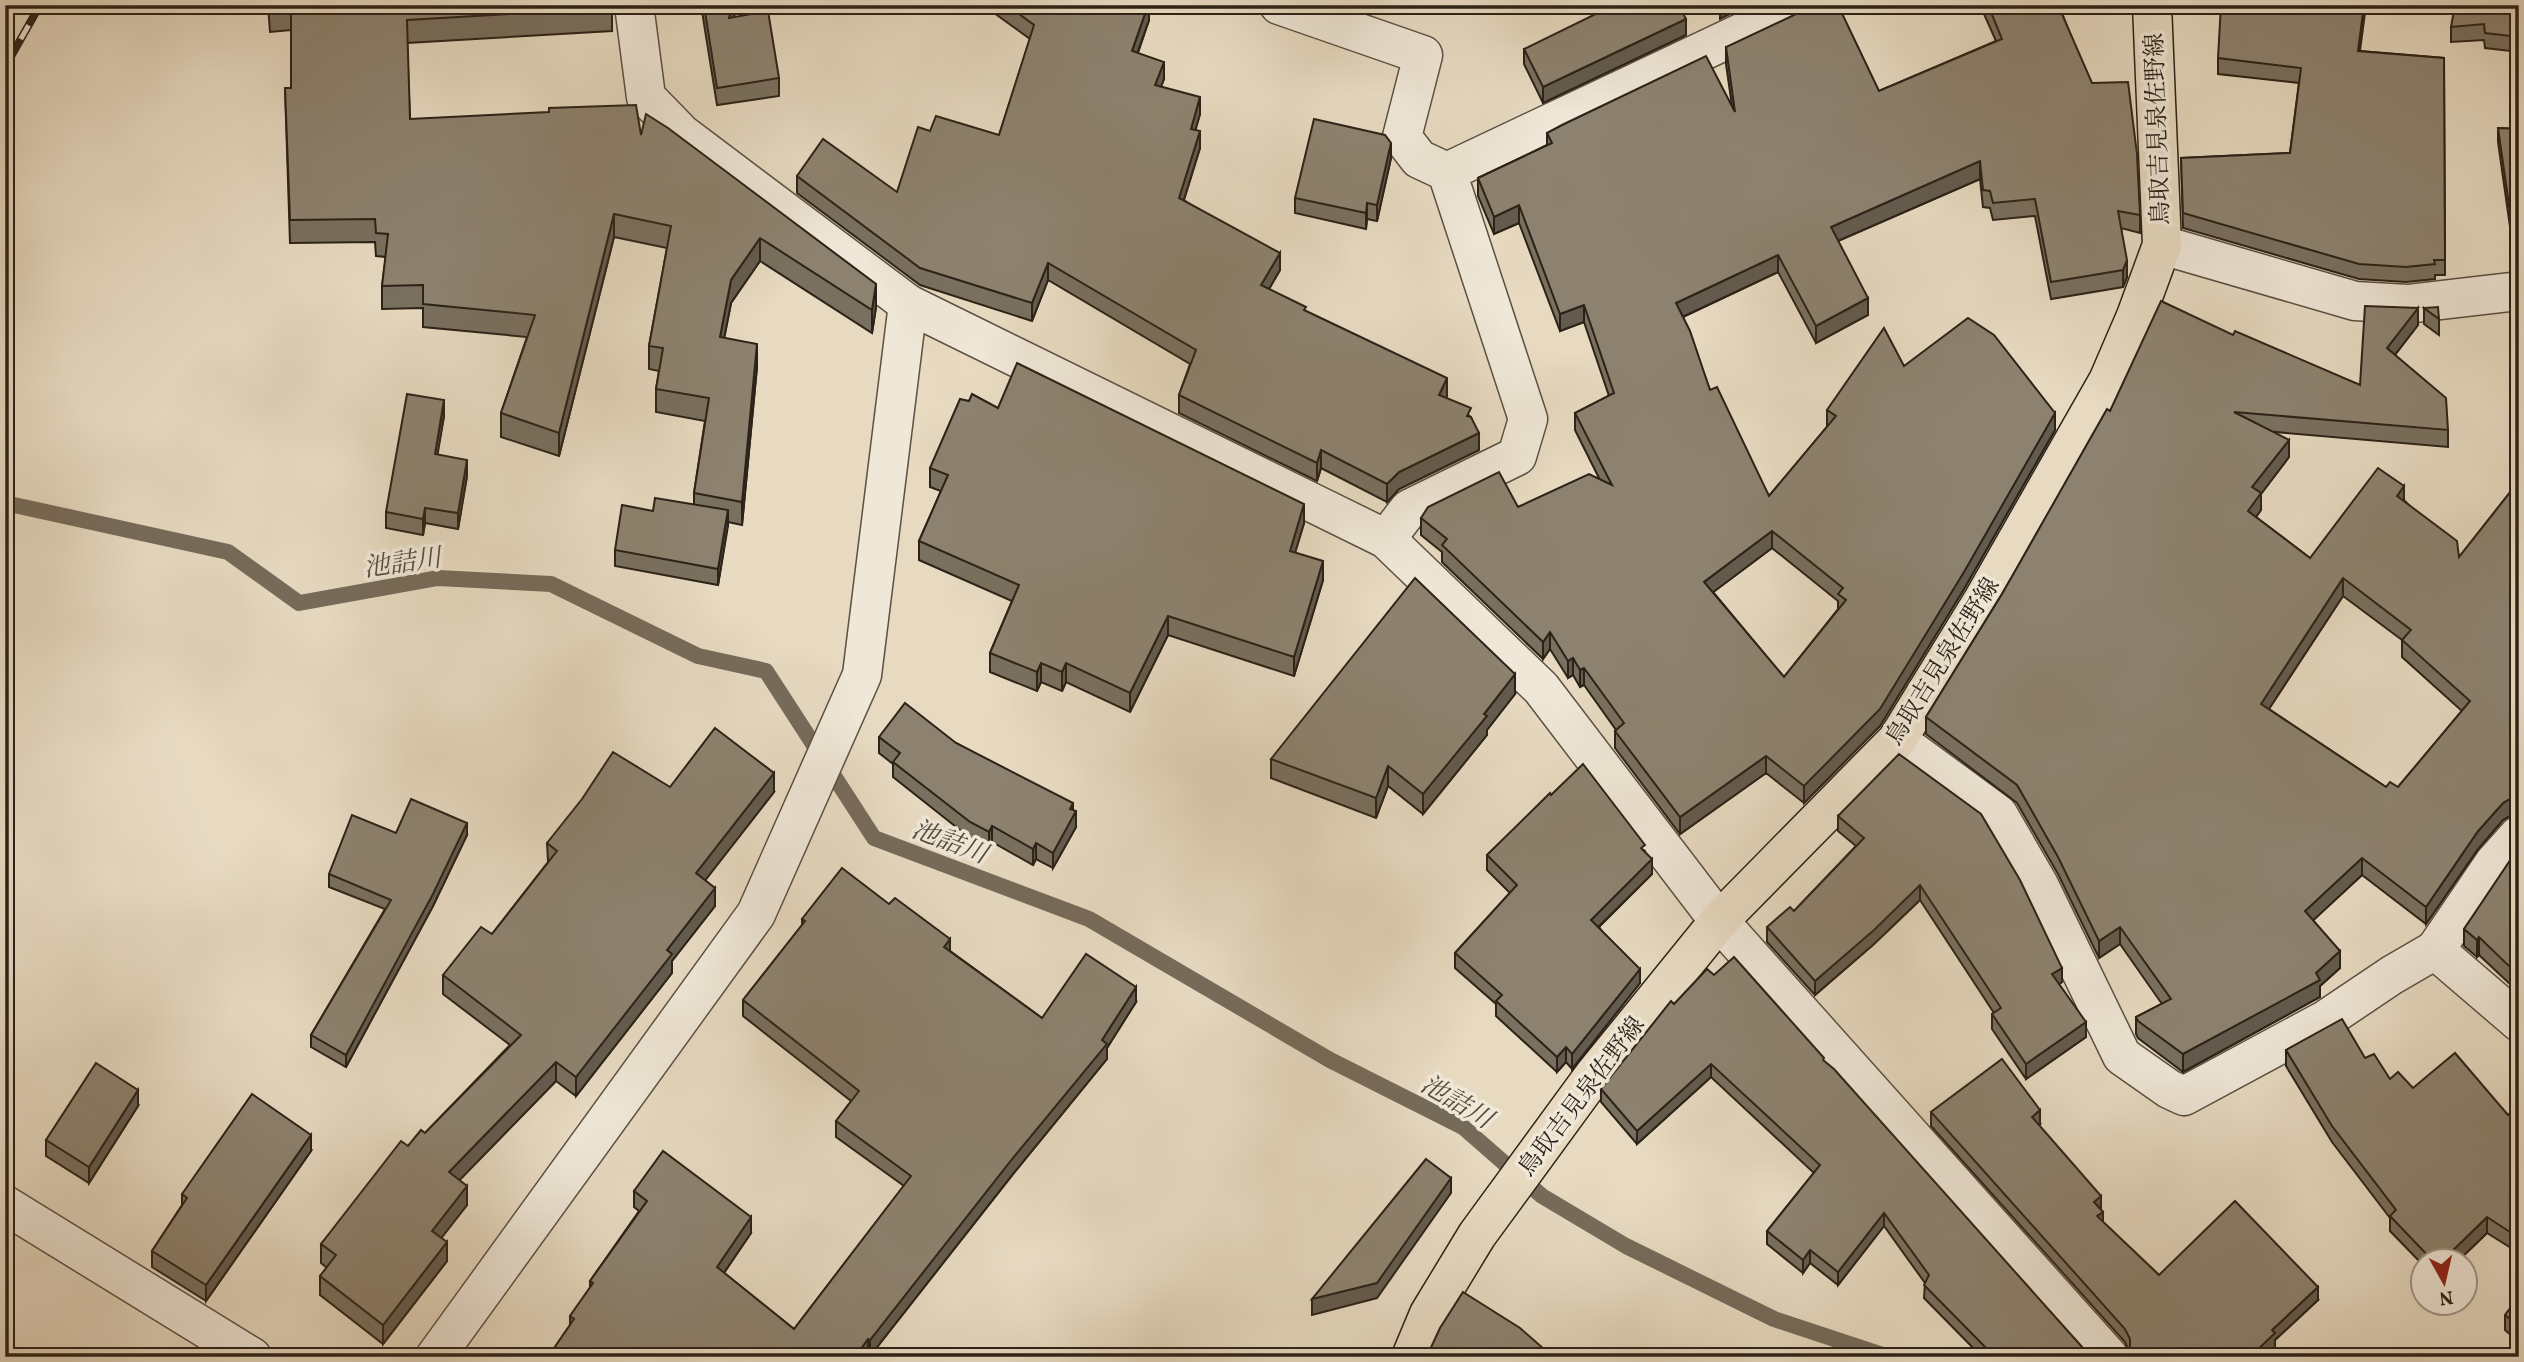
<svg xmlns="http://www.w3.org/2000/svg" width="2524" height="1362" font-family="Vollkorn,'Noto Serif JP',serif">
	<rect width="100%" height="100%" fill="#e7dac1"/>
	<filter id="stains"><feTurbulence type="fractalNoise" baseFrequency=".00286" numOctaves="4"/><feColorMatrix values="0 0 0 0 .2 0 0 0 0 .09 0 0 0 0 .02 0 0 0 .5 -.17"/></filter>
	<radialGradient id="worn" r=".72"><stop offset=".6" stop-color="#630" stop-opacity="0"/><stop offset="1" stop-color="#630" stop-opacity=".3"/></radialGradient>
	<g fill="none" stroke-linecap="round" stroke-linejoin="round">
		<!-- stream -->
		<polyline stroke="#766b5a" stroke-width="16" points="5,503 228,552 299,603 438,578 551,584 698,656 766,671 874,838 1089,919 1330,1060 1463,1127 1542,1196 1626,1246 1774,1319 1889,1357"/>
		<!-- minor casing -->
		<g stroke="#5b5042" stroke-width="41">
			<g id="minor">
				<polyline points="634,5 646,97 682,134 908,304 1386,539 1541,688 1719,921 2109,1357"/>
				<polyline points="1279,5 1423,55 1402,137 1419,159 1447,172 1528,419 1517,456 1409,509 1386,539"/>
				<polyline points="1447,172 1800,5"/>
				<polyline points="2162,245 2355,301 2407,304 2519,291"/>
				<polyline points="1897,740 1998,814 2039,885 2122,1056 2169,1089 2184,1096 2325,1020 2392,975 2435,950 2519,1022"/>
				<polyline points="2435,950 2494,863 2519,835"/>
				<polyline points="5,1205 252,1357"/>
				<polyline points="435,1357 756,914 862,675 908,304"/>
			</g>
		</g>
		<!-- major casing -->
		<g stroke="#2c2217" stroke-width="41">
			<polyline id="major" points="1411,1357 1429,1314 1477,1235 1594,1075 1719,921 1897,740 1983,600 2108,381 2136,316 2162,245 2152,5"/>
		</g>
		<!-- minor -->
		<use href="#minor" stroke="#efe7d7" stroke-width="38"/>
		<!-- major -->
		<use href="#major" stroke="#e7dac1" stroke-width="38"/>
		<!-- rail casing -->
		<g stroke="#2c2217" stroke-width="8">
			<polyline id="rail" points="5,67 40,5"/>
		</g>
		<!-- rail -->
		<use href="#rail" stroke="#efe7d7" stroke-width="5" stroke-dasharray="16" stroke-linecap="butt"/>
	</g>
	<!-- wall -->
	<g fill="#79705f" stroke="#2c2217" stroke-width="2" fill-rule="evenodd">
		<polygon points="268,5 612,5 612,31 407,43 410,119 641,135 876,307 872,333 760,261 731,303 724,338 757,367 742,525 728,522 718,585 615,566 615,550 653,511 694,505 694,493 705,421 656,412 656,389 659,371 649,369 649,346 667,248 614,237 559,456 501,437 501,413 527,337 423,327 423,308 382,309 382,286 386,257 376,256 375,242 290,243 285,88 291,88 291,30 270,32"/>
		<polygon points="701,5 737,5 734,17 779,78 779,96 717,105"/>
		<polygon points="983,5 1149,5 1149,20 1138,53 1164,79 1161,86 1200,114 1195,130 1200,148 1184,200 1280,270 1269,289 1447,396 1446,398 1471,417 1479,450 1399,489 1387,502 1321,468 1317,481 1179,413 1179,395 1190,364 1048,280 1032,321 920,285 797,193 797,176 897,192 930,131 999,135 1030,39"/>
		<path d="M1980,5H2081L2062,13L2140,215V233L2121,228L2127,277L2123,287L2051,299L2035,216L1993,220L1990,208L1983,207L1980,179L1838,241L1868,315L1816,343L1778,272L1683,317L1710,390L1769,496L1827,427V410L1904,366L2055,430L1964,589L1880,726L1804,803L1766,773L1680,834L1615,748V731L1616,730L1584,685L1580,687L1573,675L1568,678L1550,649L1543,659L1442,562V552L1421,535V518L1518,507L1600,480L1575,430V413L1609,396L1584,322L1560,331L1519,223L1494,234L1478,196V178L1547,145V133L1732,106L1726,64V47L1879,91L1996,41ZM1772,548L1838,601V609L1784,677L1713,592Z"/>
		<polygon points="2519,5 2519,52 2485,48 2484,40 2451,42 2451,27"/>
		<polygon points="1686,35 1543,103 1524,64 1524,49"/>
		<polygon points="2360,51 2444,58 2445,275 2435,275 2435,279 2406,282 2359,279 2183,228 2181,158 2290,153 2299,83 2218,74 2218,58"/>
		<polygon points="2498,128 2519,129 2519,270 2516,269 2498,142"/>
		<polygon points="1391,158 1377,221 1367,219 1366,229 1295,213 1295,198"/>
		<polygon points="2424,308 2439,319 2439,335 2424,324"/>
		<path d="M2418,325L2395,355L2448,430V447L2275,432L2289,457L2261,494V510L2256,517L2310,558L2404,500L2459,557L2519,481V814H2513L2503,820L2478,849L2426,924L2362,875L2313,920L2340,968L2320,986V997L2183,1072L2138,1038L2136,1034V1017L2162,1004L2120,944L2099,958L2058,874L2017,803L1926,734V717L2002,594L2110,411L2233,335L2360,385ZM2343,596L2402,640V657L2462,711L2398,787H2386L2269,709Z"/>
		<polygon points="998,408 1304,523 1295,552 1323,580 1294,676 1168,635 1130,712 1066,682 1062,691 1041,682 1037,691 990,672 990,653 1012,601 919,560 919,541 941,491 930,487 930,468"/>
		<polygon points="444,416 437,454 467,476 458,529 425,523 423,535 386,528 386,512"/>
		<polygon points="1515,694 1487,730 1487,735 1423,814 1388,786 1376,818 1271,778 1271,759"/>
		<polygon points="879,737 956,743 1073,810 1076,827 1053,868 1036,859 1033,865 992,842 989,847 970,838 893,777 893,764 879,753"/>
		<polygon points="670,787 774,792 705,880 715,906 672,961 672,973 576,1096 556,1081 459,1180 467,1205 441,1238 447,1261 383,1344 320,1295 320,1276 327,1268 321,1263 321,1244 408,1146 425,1133 510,1045 443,994 443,975 492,934 548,862 547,843"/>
		<polygon points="1551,795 1645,851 1652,874 1599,927 1640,983 1572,1069 1566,1062 1557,1072 1496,1016 1496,1004 1455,968 1455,953 1510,893 1487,870 1487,855"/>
		<polygon points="1838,816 2062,982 2059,984 2086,1037 2026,1079 1992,1029 1992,1014 1994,1013 1920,900 1874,944 1815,995 1767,942 1767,927 1794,911 1856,846 1838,831"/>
		<polygon points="396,833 467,835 433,906 346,1067 311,1047 311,1035 385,909 329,887 329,874"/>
		<polygon points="2519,851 2519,980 2512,986 2479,955 2477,957 2464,946 2464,929"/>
		<polygon points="802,919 950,951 1042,1018 1136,1002 1107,1048 1107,1059 1013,1174 870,1356 868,1355 867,1357 548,1357 570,1325 570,1316 590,1288 590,1281 639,1211 634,1207 634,1191 751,1233 724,1273 794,1329 904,1186 836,1137 836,1121 851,1101 743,1016 743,1000 802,925"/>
		<polygon points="1714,975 1824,1061 2091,1357 1982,1357 1924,1298 1925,1283 1884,1226 1838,1285 1810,1263 1803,1273 1767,1244 1767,1231 1814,1173 1711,1077 1637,1144 1601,1102 1601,1089 1674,1004"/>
		<polygon points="2286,1050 2365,1058 2390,1079 2413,1088 2508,1115 2519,1105 2519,1253 2487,1233 2458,1261 2423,1261 2423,1265 2390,1231 2390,1218 2332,1142 2286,1066"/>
		<polygon points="138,1106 89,1183 46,1156 46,1140"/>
		<polygon points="1931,1112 2040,1124 2039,1125 2101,1209 2103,1222 2159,1275 2318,1300 2275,1340 2275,1347 2264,1357 2126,1357 2129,1351 2125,1342 1931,1126"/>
		<polygon points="311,1151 206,1301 152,1267 152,1251 182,1205 182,1194"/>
		<polygon points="2519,1297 2519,1342 2505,1330 2505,1315"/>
	</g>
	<!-- shaded-wall -->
	<g fill="#635b4e" stroke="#2c2217" stroke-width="2">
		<polygon points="732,5 737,5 729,36 729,18"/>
		<polygon points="1148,5 1149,5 1149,20 1132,68 1132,51"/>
		<polygon points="1720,5 1748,5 1720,19"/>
		<polygon points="2055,5 2081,5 2055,16"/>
		<polygon points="2364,5 2366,5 2358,66 2358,51"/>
		<polygon points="1686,19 1686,35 1543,103 1543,87"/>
		<polygon points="1164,62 1164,79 1155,102 1155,85"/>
		<polygon points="1200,97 1200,114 1191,146 1191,129"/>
		<polygon points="1200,131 1200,148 1179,215 1179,198"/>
		<polygon points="1391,143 1391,158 1377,221 1377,205"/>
		<polygon points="1980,161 1980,179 1831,244 1831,227"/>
		<polygon points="1367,203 1367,219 1366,229 1366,213"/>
		<polygon points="1519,205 1519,223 1494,234 1494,217"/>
		<polygon points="614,214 614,237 559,456 559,433"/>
		<polygon points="760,238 760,261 731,303 720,360 720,337 731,280"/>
		<polygon points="1280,253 1280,270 1261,303 1261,285"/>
		<polygon points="1778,255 1778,272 1676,320 1676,303"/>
		<polygon points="2127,260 2127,277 2123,287 2123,270"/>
		<polygon points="1048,263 1048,280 1032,321 1032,303"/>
		<polygon points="876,284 876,307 872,333 872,310"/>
		<polygon points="1868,298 1868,315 1816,343 1816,326"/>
		<polygon points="1584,305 1584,322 1560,331 1560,314"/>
		<polygon points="2418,308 2418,325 2387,365 2387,348"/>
		<polygon points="757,344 757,367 742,525 742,502"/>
		<polygon points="1447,378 1447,396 1439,413 1439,395"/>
		<polygon points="444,400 444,416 435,470 435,454"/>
		<polygon points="2055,413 2055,430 1964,589 1880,726 1804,803 1804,786"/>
		<polygon points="1479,433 1479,450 1399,489 1387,502 1387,484 1399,472"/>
		<polygon points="2289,440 2289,457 2261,494 2261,510 2248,528 2248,511 2252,487"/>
		<polygon points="1321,450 1321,468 1317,481 1317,463"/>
		<polygon points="467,460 467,476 458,529 458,513"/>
		<polygon points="2404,486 2404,504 2397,496"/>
		<polygon points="1304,504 1304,523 1290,570 1290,551"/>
		<polygon points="425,508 425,523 423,535 423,519"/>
		<polygon points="728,510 728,526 718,585 718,569"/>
		<polygon points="1772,531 1772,548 1704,599 1704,582"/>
		<polygon points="1323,561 1323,580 1294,676 1294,657"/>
		<polygon points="2343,578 2343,596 2261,721 2261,704"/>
		<polygon points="1168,616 1168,635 1130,712 1130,693"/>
		<polygon points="1550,632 1550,649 1543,659 1543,642"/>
		<polygon points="1573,658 1573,675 1568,678 1568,661"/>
		<polygon points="1041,663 1041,682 1037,691 1037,672"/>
		<polygon points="1066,663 1066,682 1062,691 1062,672"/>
		<polygon points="1584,668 1584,685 1580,687 1580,670"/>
		<polygon points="1515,674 1515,694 1487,730 1487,735 1423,814 1423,794"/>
		<polygon points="1766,756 1766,773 1680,834 1680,817"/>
		<polygon points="1388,766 1388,786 1376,818 1376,798"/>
		<polygon points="774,773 774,792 696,892 696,873"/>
		<polygon points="2513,797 2513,814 2503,820 2478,849 2426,924 2426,907 2478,831 2503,803"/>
		<polygon points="1073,803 1073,817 1076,811 1076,827 1053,868 1053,853"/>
		<polygon points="467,823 467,835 433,906 346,1067 346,1055"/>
		<polygon points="992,826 992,842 989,847 989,832"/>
		<polygon points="1036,843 1036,859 1033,865 1033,849"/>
		<polygon points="2362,858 2362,875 2305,928 2305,911"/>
		<polygon points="1652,859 1652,874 1591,934 1591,920"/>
		<polygon points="1920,885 1920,900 1874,944 1815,995 1815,981"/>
		<polygon points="715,888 715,906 672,961 672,973 576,1096 576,1077 667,950"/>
		<polygon points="2120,927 2120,944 2099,958 2099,941"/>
		<polygon points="2479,937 2479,955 2477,957 2477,940"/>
		<polygon points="950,939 950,955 944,947"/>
		<polygon points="2340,951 2340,968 2320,986 2320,997 2183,1072 2183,1054 2316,973"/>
		<polygon points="2519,963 2519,980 2512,986 2512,969"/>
		<polygon points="2062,968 2062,982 2052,989 2052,974"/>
		<polygon points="1640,969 1640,983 1572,1069 1572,1054"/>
		<polygon points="1136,987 1136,1002 1107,1048 1107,1059 1013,1174 870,1356 870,1340 1102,1040"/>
		<polygon points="2086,1022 2086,1037 2026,1079 2026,1064"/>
		<polygon points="1566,1047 1566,1062 1557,1072 1557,1057"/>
		<polygon points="556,1062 556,1081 449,1191 449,1172"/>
		<polygon points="1711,1064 1711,1077 1637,1144 1637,1131"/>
		<polygon points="138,1090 138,1106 89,1183 89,1167"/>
		<polygon points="2040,1110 2040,1124 2032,1130 2032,1117"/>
		<polygon points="311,1135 311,1151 206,1301 206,1285"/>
		<polygon points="1451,1178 1451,1193 1377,1298 1312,1315 1312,1299"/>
		<polygon points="467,1186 467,1205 432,1250 432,1231"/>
		<polygon points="2101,1196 2101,1209 2094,1202"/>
		<polygon points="2103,1212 2103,1225 2097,1216"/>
		<polygon points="1884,1213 1884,1226 1838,1285 1838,1272"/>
		<polygon points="751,1217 751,1233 717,1283 717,1267"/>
		<polygon points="2487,1217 2487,1233 2458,1261 2442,1261"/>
		<polygon points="447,1242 447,1261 383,1344 383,1325"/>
		<polygon points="1810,1250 1810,1263 1803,1273 1803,1260"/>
		<polygon points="2318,1287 2318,1300 2275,1340 2275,1347 2264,1357 2250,1357 2272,1330"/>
		<polygon points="868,1339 868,1355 867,1357 855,1357"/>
	</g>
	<!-- building -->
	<g fill="#8d826f" stroke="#2c2217" stroke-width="2" fill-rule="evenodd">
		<polygon points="270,5 612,5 612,8 407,20 410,119 549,112 549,108 636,105 641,135 646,114 668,128 876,284 872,310 760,238 731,280 720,337 757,344 742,502 694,493 709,398 656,389 663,348 649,346 671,226 614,214 559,433 501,413 535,315 423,304 423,285 382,286 388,234 376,233 375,219 290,220 285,88 291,88 291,7 270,9"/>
		<polygon points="704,5 732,5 729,18 768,11 779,78 717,88"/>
		<polygon points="1007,5 1148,5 1132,51 1164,62 1155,85 1200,97 1191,129 1200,131 1179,198 1280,253 1261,285 1306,307 1304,310 1447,378 1439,395 1471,408 1467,416 1471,417 1479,433 1399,472 1387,484 1321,450 1317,463 1179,395 1196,350 1048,263 1032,303 920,268 797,176 823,139 897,192 918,127 930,131 936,116 999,135 1034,25"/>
		<polygon points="1614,5 1679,5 1686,19 1543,87 1524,49"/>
		<path d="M1812,5H1838L1879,91L2002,39L1988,5H2058L2092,83L2128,82L2137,154L2140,215L2118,211L2127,260L2123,270L2051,282L2035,199L1993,203L1990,191L1983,190L1980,161L1831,227L1868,298L1816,326L1778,255L1676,303L1690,331L1710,390L1717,387L1769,496L1836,416L1827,410L1884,328L1904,366L1968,318L1994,335L2055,413L1964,572L1880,709L1804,786L1766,756L1680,817L1615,731L1624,723L1584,668L1580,670L1573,658L1568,661L1550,632L1543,642L1442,545L1447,539L1421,518L1428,507L1499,472L1518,507L1589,474L1612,485L1575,413L1614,393L1584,305L1560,314L1519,205L1494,217L1478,178L1552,143L1547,133L1562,125L1706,56L1735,112L1726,47L1809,8ZM1772,531L1843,588L1838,594L1846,600L1784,677L1704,582Z"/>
		<polygon points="2221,5 2364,5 2358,51 2444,58 2445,260 2434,260 2435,264 2406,267 2359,264 2183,213 2181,158 2290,153 2301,68 2218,58"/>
		<polygon points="2455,5 2519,5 2519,37 2485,33 2484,24 2451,27"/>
		<polygon points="1314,119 1385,135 1391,143 1377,205 1367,203 1366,213 1295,198"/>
		<polygon points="2498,128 2519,129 2519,256 2516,255"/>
		<path d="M2161,301L2233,335L2235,331L2360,385L2365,306L2418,308L2387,348L2446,398L2448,430L2234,412L2289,440L2252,487L2261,493L2248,511L2310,558L2378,468L2404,486L2397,496L2457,541L2459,557L2519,481V797H2513L2503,803L2478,831L2426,907L2362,858L2305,911L2340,951L2316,973L2320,980L2183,1054L2138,1021L2136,1017L2171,999L2120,927L2099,941L2058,857L2017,785L1926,717L2002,594L2107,409L2110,411ZM2343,578L2411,630L2402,640L2470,701L2398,787L2390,782L2386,787L2261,704Z"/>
		<polygon points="2438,307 2439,319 2424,308"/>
		<polygon points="1017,363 1304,504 1290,551 1323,561 1294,657 1168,616 1130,693 1066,663 1062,672 1041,663 1037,672 990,653 1019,585 919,541 948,475 930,468 960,399 969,401 972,394 998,408"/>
		<polygon points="407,394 444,400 435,454 467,460 458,513 425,508 423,519 386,512"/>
		<polygon points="655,498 728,510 718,569 615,550 622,505 653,511"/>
		<polygon points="1415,578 1515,674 1484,714 1487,716 1423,794 1388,766 1376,798 1271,759"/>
		<polygon points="905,703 956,743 1073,803 1070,809 1076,811 1053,853 1036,843 1033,849 992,826 989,832 970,822 893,762 900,753 879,737"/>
		<polygon points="715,728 774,773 696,873 715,888 667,950 672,954 576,1077 556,1062 449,1172 467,1186 432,1231 447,1242 383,1325 320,1276 336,1255 321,1244 401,1141 408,1146 421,1130 425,1133 521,1035 443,975 481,927 492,934 557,851 547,843 582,799 613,752 670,787"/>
		<polygon points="1899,754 1981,814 2020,880 2062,968 2052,974 2086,1022 2026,1064 1992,1014 2001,1008 1920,885 1874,930 1815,981 1767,927 1790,907 1794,911 1864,838 1838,816"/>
		<polygon points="1583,764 1645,845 1641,848 1652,859 1591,920 1640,969 1572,1054 1566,1047 1557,1057 1496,1001 1502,995 1455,953 1517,885 1487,855 1550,793 1551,795"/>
		<polygon points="411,799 467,823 433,894 346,1055 311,1035 391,900 329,874 352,815 396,833"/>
		<polygon points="2519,851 2519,963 2512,969 2479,937 2477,940 2464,929 2511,859"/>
		<polygon points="842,868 889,904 895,898 950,939 944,947 1042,1018 1086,954 1136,987 1102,1040 1107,1044 1013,1158 870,1340 868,1339 855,1357 548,1357 574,1319 570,1316 593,1283 590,1281 647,1201 634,1191 663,1151 751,1217 717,1267 794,1329 911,1176 836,1121 859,1091 743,1000 805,921 802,919"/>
		<polygon points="1734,957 1824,1058 1823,1060 1834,1069 2091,1357 1995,1357 1924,1285 1929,1275 1884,1213 1838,1272 1810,1250 1803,1260 1767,1231 1820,1165 1711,1064 1637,1131 1601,1089 1671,1001 1674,1004 1707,969 1714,975"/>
		<polygon points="2342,1019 2365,1058 2374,1054 2390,1079 2398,1072 2413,1088 2455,1053 2508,1115 2519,1105 2519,1238 2487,1217 2442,1261 2433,1261 2390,1216 2396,1210 2332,1126 2286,1050"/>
		<polygon points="2002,1059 2040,1110 2032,1117 2101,1196 2094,1202 2103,1212 2097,1216 2159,1275 2235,1201 2318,1287 2272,1330 2275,1333 2250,1357 2126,1357 2130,1350 2130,1339 2125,1329 1931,1112"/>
		<polygon points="96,1063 138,1090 89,1167 46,1140"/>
		<polygon points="252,1094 311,1135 206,1285 152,1251 187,1198 182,1194"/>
		<polygon points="1426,1159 1451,1178 1377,1283 1312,1299"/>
		<polygon points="1463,1292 1520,1328 1553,1357 1427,1356 1440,1328"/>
		<polygon points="2519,1297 2519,1326 2505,1315"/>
	</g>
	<g text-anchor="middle" stroke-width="7" stroke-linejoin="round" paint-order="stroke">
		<!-- street labels -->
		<g font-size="24" fill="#2c2217" stroke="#efe7d7">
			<text transform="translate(2157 129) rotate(-92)" y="8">鳥取吉見泉佐野線</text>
			<text transform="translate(1942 661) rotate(-58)" y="8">鳥取吉見泉佐野線</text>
			<text transform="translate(1581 1096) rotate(-53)" y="8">鳥取吉見泉佐野線</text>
		</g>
		<!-- water labels -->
		<g font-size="26" font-style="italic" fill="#574c3e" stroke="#efe7d7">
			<text transform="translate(402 562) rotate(-8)" y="9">池詰川</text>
			<text transform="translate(950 841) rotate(21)" y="9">池詰川</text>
			<text transform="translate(1457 1101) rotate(31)" y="9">池詰川</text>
		</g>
	</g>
	<!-- margin -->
	<rect width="2524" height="1362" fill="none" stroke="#e7dac1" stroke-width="28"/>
	<rect x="7" y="7" width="2510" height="1348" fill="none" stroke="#2c2217" stroke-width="3.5"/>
	<rect x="14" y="14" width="2496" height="1334" fill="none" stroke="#2c2217" stroke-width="2"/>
	<!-- north arrow -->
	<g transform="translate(2444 1282) rotate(172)"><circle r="33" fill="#efe7d7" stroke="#a1988a" stroke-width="2"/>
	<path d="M0-5L12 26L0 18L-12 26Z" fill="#8f2418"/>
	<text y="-10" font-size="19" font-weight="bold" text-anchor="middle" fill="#2c2217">N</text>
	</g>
	<rect width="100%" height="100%" filter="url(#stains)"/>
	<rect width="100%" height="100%" fill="url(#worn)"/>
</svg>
